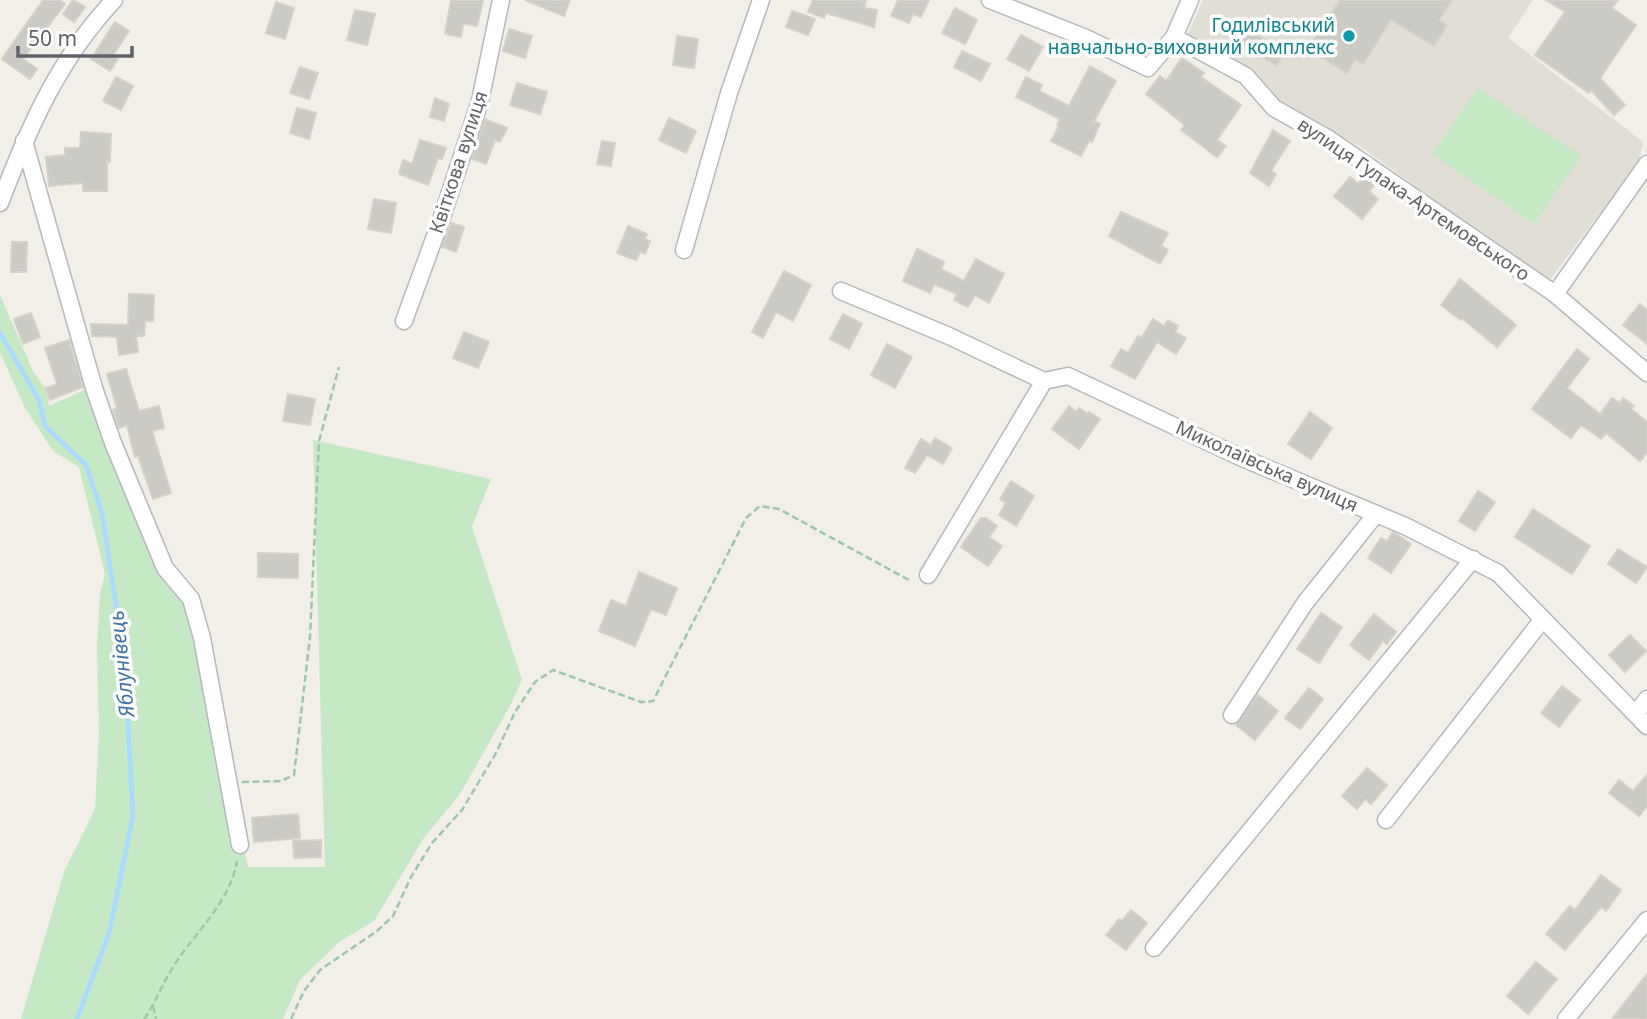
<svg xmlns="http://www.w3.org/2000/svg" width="1647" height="1019" font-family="'Noto Sans',sans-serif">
	<rect width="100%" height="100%" fill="#f1efe8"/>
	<!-- education -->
	<polygon fill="#e1ded6" points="1203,0 1533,0 1508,38 1643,142 1639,162 1548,282 1364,149 1281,103 1263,80 1188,34"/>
	<!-- green -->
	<g fill="#c5e8c5">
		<polygon points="1478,88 1581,156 1534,224 1432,154"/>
		<polygon points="0,295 33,371 46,390 49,406 100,383 128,465 169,562 203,607 229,783 248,867 325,867 313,440 491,479 472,527 522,680 511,704 460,794 423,839 374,921 339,942 300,980 283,1019 21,1019 64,872 95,809 99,733 97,648 100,594 105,574 79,467 53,451 25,408 0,352"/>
	</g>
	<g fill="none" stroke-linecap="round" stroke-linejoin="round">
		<!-- stream -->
		<polyline stroke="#aadaff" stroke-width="4.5" points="0,333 39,400 45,426 86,465 102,513 125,665 133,816 109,933 77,1019"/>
	</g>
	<!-- building -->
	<g fill="#cccac5" stroke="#d6d1c6" stroke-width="2">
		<polygon points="43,0 59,0 65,4 23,59 37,69 30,79 2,59"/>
		<polygon points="73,0 85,7 74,22 63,14"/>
		<polygon points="451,0 483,0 477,26 463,24 461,37 445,34"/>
		<polygon points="525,0 570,0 564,16"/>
		<polygon points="813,0 866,0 864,8 877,10 874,27 826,13 824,18 808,12"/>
		<polygon points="898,0 929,0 921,17 913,14 909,23 891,16"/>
		<polygon points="1340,0 1452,0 1439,20 1447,25 1434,46 1391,20 1363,64 1355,59 1347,73 1309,49"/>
		<polygon points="1546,0 1618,0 1612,8 1636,25 1600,78 1625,105 1614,115 1591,90 1589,93 1535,55 1565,12"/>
		<polygon points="276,2 294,8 285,39 266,33"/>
		<polygon points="955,8 977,20 965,44 942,33"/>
		<polygon points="355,10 375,14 367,45 347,40"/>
		<polygon points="792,11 815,19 808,35 786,27"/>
		<polygon points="1234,21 1285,52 1276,65 1225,34"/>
		<polygon points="115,22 129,31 113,55 118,59 110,71 91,59"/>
		<polygon points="509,29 532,36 525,58 503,51"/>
		<polygon points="1021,35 1043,47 1029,71 1007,59"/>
		<polygon points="677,36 698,39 694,68 673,65"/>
		<polygon points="962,51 990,64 981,81 954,67"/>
		<polygon points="1182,58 1204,73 1201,77 1241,105 1217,140 1226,146 1217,157 1181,130 1185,125 1146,94 1160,76 1166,81"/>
		<polygon points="1090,66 1116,81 1094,121 1100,124 1092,142 1089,141 1081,156 1051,141 1059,126 1057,125 1060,119 1016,97 1026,77 1042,85 1039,91 1069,106"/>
		<polygon points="300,67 318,73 309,99 290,93"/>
		<polygon points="116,77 133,86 121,110 103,101"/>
		<polygon points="517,83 547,92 540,114 510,105"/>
		<polygon points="435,98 449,104 444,121 430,117"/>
		<polygon points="297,108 316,113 309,139 290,133"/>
		<polygon points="669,118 696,131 686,153 659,140"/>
		<polygon points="485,119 507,128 500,142 495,140 486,164 472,159"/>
		<polygon points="1273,130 1290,141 1271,171 1276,174 1269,186 1250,173"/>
		<polygon points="81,132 111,134 110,162 107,162 107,191 83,191 83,183 49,186 46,157 65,155 65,148 80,148"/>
		<polygon points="420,140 446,148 442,159 438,158 428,185 399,174 403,160 412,164"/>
		<polygon points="602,141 615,143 611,166 597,164"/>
		<polygon points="1350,177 1358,184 1364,177 1374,185 1369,191 1378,199 1362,219 1334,196"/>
		<polygon points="374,199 396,203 391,233 368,229"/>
		<polygon points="1121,212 1168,233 1161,246 1168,250 1160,264 1109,236"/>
		<polygon points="451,223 464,227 456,252 442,247"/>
		<polygon points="628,226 647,234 645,239 650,241 645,254 640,252 636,260 617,253"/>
		<polygon points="12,242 27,242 26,272 11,272"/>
		<polygon points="917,249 944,262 941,269 964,281 976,259 1004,274 989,303 975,295 968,307 954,300 957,294 934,284 930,293 903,281"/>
		<polygon points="784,271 811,285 793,321 776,312 763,338 752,332"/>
		<polygon points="1460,279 1516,325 1497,347 1462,318 1461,320 1441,305"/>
		<polygon points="129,294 154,295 153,321 145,321 144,336 136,336 138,352 119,355 117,337 92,336 91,324 128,325"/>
		<polygon points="1640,304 1647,310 1647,344 1623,325"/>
		<polygon points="31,313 40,337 23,344 14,319"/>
		<polygon points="843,314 862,324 849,349 830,339"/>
		<polygon points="1153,319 1164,326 1168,320 1178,326 1175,332 1186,338 1176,354 1157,342 1135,379 1111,366 1121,349 1128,353 1138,336 1142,337"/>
		<polygon points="464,332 489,342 478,368 453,358"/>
		<polygon points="69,340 83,387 50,400 46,388 57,384 45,348"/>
		<polygon points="887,344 912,357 895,388 871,375"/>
		<polygon points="1577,349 1589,359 1567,388 1600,414 1612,398 1620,403 1623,398 1634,406 1631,409 1647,422 1647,452 1640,461 1606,433 1601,439 1581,425 1571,438 1532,409"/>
		<polygon points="126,369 139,411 159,406 164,428 152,431 171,493 153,499 138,456 135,457 127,425 119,428 113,410 117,408 107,374"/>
		<polygon points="288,394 315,399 310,425 283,421"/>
		<polygon points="1069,406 1076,412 1079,408 1088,414 1089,412 1100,419 1079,449 1052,429"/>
		<polygon points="1310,412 1332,428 1311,459 1288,444"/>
		<polygon points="935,438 952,448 943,464 927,455 915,473 905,468 921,439 931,445"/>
		<polygon points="1011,481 1034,496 1016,526 999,515 1006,503 1000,499"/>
		<polygon points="1478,491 1495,502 1475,531 1459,521"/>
		<polygon points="1533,509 1590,546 1572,574 1515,537"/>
		<polygon points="981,518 986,518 997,526 989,537 1002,546 988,566 961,547"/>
		<polygon points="1393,532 1411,544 1391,573 1368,558 1381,538 1387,541"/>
		<polygon points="1618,549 1647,567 1636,583 1608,564"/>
		<polygon points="258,553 298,554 298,578 258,577"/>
		<polygon points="639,572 677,588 666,615 651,609 635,646 599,631 611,600 626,606"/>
		<polygon points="1321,613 1342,627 1319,663 1297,649"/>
		<polygon points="1374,614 1396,632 1387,644 1383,641 1369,660 1350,645"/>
		<polygon points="1630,635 1646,651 1625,672 1609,655"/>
		<polygon points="1562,686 1580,700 1559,727 1541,713"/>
		<polygon points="1309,688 1323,699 1300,729 1285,718"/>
		<polygon points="1258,695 1278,711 1255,740 1236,725"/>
		<polygon points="1367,768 1387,785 1371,804 1365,799 1357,809 1342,796"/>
		<polygon points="1647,775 1647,806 1639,816 1609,793 1619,780 1633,791"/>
		<polygon points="298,814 300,838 254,842 252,818"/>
		<polygon points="321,840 321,857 294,858 293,841"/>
		<polygon points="1601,875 1621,890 1606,911 1601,907 1565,950 1546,934 1570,906 1575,910"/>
		<polygon points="1131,910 1147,923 1126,950 1106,935 1119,919 1122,921"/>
		<polygon points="1536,962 1557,979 1528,1014 1507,996"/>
		<polygon points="1647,974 1647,1019 1612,1019"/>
	</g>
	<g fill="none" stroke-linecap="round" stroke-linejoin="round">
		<!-- minor casing -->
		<g stroke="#b5b8bc" stroke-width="19">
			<g id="minor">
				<polyline points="990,0 1086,38 1148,68 1174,37 1190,0"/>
				<polyline points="1174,37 1246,76 1274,108 1329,139 1555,294 1647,373"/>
				<polyline points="24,141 94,388 113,443 165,568 191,599 202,638 240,845"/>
				<path d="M0,203C29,127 58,60 114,0"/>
				<polyline points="684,250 729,93 761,0"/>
				<polyline points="841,291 949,336 1044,381"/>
				<polyline points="1555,294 1647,164"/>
				<polyline points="404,321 442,217 480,101 501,0"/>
				<polyline points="928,575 1044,381 1068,376 1240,457 1405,526 1498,573 1647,726"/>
				<polyline points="1636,713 1647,699"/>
				<polyline points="1232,715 1305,603 1376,514"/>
				<polyline points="1386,820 1543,619"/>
				<polyline points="1154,948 1473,559"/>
				<polyline points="1566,1019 1647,920"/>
			</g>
		</g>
		<!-- path -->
		<g stroke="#9cc7a9" stroke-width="2.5" stroke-dasharray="7 3.5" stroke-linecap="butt">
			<polyline points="242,782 281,781 294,775 310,637 319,441 339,367"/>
			<polyline points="153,1006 156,1019"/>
			<path d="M144,1019C156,1003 162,984 173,967C195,932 230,903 237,861"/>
			<polyline points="291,1019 304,991 320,970 377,931 393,916 411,877 432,843 462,810 496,753 515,712 535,682 553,670 641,702 653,701 746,518 760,506 779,509 907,579 912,580"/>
		</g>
		<!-- minor -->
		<use href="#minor" stroke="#fff" stroke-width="16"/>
	</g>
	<!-- markers -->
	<circle fill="#0f9aa8" stroke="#fff" stroke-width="2.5" cx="1349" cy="36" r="7"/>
	<g text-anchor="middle" stroke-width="7" stroke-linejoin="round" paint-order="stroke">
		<!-- culture labels -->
		<g font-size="19" fill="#0d838f" stroke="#fff" text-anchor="end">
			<text x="1335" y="32">Годилівський<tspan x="1335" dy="22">навчально-виховний комплекс</tspan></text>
		</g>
		<!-- street labels -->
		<g font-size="19" fill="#5f6368" stroke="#fff">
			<text transform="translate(458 162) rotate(-72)" y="7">Квіткова вулиця</text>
			<text transform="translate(1414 199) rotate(34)" y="7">вулиця Гулака-Артемовського</text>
			<text transform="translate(1267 466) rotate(24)" y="7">Миколаївська вулиця</text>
		</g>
		<!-- water labels -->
		<g font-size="21" font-style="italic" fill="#4174aa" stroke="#fff">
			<text transform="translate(122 664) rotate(-96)" y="7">Яблунівець</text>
		</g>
	</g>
	<!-- scale -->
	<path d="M18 46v10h114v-10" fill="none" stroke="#5f6368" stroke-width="3.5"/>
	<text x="28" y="46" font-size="21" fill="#5f6368" stroke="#ffffff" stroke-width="5" paint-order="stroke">50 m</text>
</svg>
